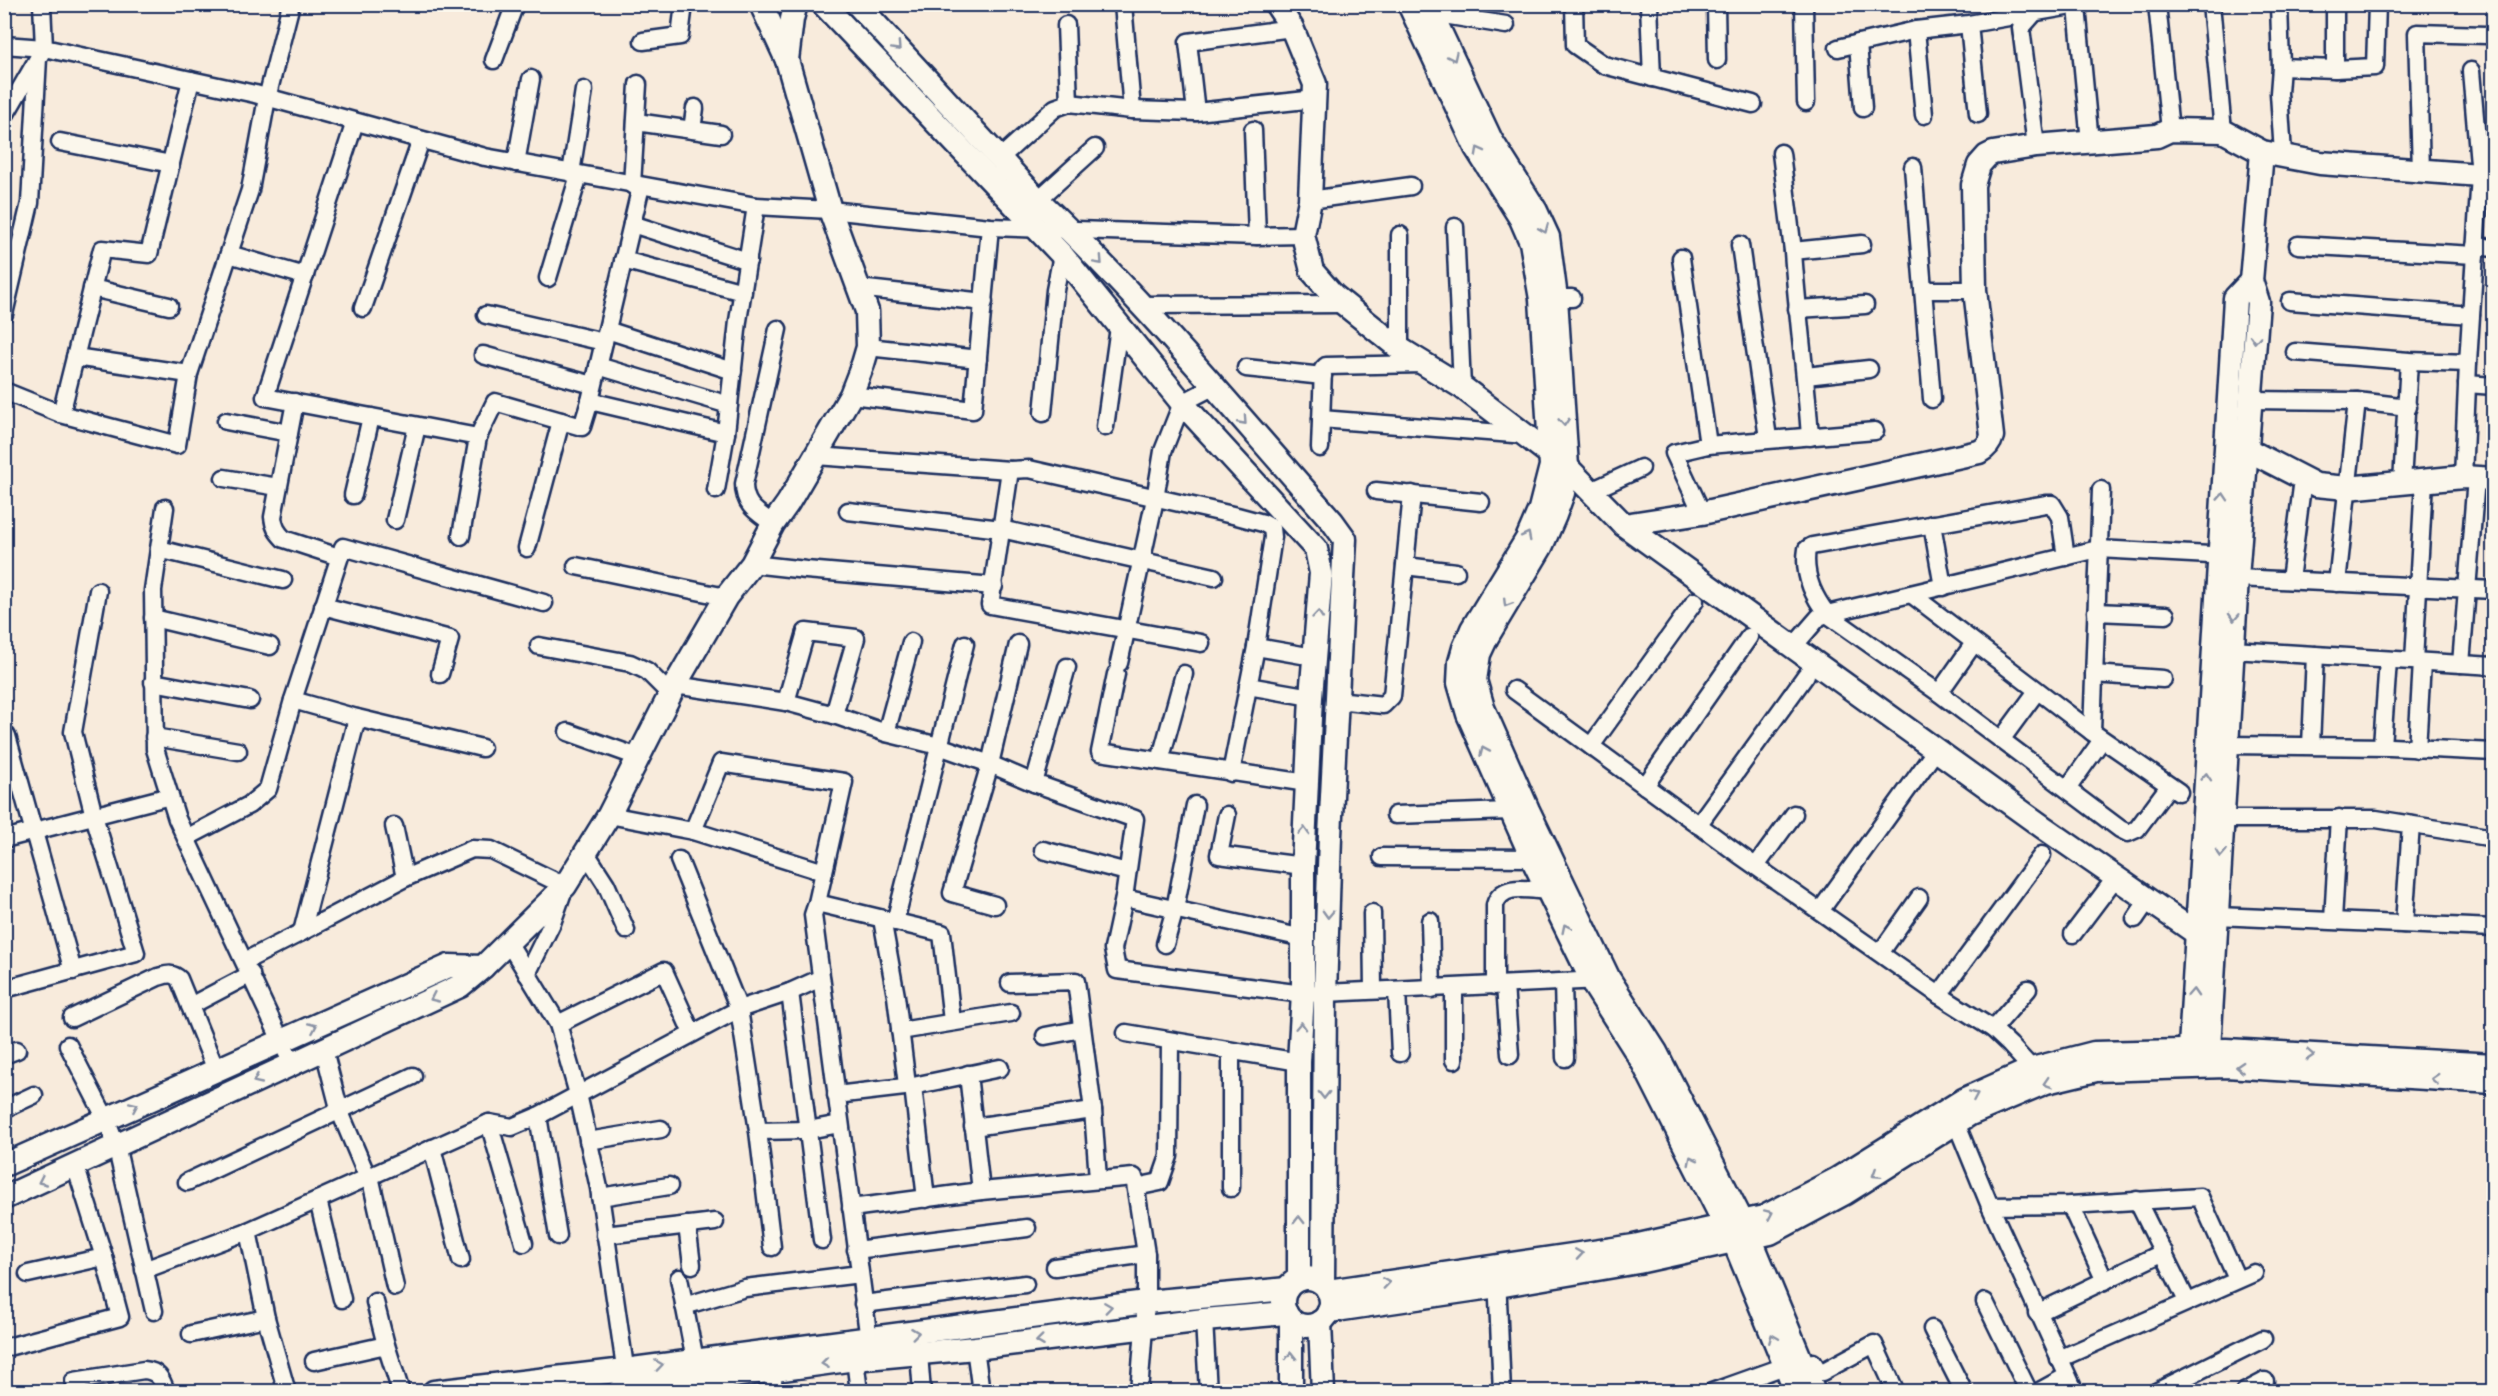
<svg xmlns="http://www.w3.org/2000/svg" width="2498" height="1396" font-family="Delius,sans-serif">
	<rect width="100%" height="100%" fill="#f8ebdc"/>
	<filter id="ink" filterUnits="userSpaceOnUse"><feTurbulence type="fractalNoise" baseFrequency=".0167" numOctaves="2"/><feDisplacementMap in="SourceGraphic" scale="12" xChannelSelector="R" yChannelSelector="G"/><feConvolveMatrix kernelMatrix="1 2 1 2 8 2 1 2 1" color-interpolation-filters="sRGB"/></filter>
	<g filter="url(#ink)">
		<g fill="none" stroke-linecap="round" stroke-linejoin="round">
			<!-- street casing -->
			<g stroke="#1b2f5e" stroke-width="21">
				<g id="street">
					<polyline points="42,4 44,48 255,94 485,157 756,206 830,210 990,227 1257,236 1303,235"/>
					<polyline points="1123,4 1132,110"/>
					<polyline points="1574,4 1575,45 1604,65 1753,104"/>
					<polyline points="1649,4 1652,78"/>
					<polyline points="1716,4 1717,60"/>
					<polyline points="1804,4 1806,102"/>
					<polyline points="2157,4 2170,130"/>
					<polyline points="2211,4 2223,131"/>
					<polyline points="2279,4 2281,67 2279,93 2283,154"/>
					<polyline points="2077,7 2090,142"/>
					<polyline points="1431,13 1506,25"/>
					<polyline points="1969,24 1978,114"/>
					<polyline points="1066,25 1069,103"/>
					<polyline points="1292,28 1188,42 1196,112 1315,99"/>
					<polyline points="1916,30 1924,115"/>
					<polyline points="643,41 680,36 684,4"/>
					<polyline points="1858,43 1863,108"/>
					<polyline points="4,45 44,48 4,117"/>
					<polyline points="1838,48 1916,30 1969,24 2083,4"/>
					<polyline points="494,60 515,4"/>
					<polyline points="2281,67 2335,69 2375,67 2377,4"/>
					<polyline points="2335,69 2335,4"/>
					<polyline points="355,122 265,397 478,437 495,402 582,427 590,401 726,433"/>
					<polyline points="636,122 721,134"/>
					<polyline points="692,130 695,108"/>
					<polyline points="1253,130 1257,236"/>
					<polyline points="60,142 171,164"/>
					<polyline points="2036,146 2021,28 2036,11"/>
					<polyline points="1781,153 1793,251"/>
					<polyline points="1000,158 1055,108 1069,103 1132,110 1196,112"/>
					<polyline points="516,163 531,79"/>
					<polyline points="1913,167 1932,399"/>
					<polyline points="2421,171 2417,33 2486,35"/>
					<polyline points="571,173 584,90"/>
					<polyline points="632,185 638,84"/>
					<polyline points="1310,200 1411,186"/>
					<polyline points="1031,206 1095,148"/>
					<polyline points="632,224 748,261"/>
					<polyline points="1455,227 1462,387"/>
					<polyline points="1400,235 1400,349"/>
					<polyline points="1740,245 1768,438"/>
					<polyline points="2298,245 2475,255"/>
					<polyline points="2475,246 2494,248"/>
					<polyline points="229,254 305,276"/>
					<polyline points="1681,258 1708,445"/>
					<polyline points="623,260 743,292"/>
					<polyline points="548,278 579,175"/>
					<polyline points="92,288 169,306"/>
					<polyline points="858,288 984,302"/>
					<polyline points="1924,290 1975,290"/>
					<polyline points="1556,298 1572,298"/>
					<polyline points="2290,301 2471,315"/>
					<polyline points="1140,305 1343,304"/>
					<polyline points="363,308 421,140"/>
					<polyline points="1797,309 1865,305"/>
					<polyline points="4,314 30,203 38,58"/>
					<polyline points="486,315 604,342"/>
					<polyline points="607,330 733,371"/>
					<polyline points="868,347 978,359"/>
					<polyline points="2295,352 2409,361 2468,363"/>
					<polyline points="483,355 593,385"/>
					<polyline points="75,357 189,374"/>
					<polyline points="598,366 729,405"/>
					<polyline points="1246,368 1323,376"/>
					<polyline points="1806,376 1869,369"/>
					<polyline points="2467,384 2494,386"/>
					<polyline points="4,391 61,414 177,445 189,374 250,190 267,98 291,4"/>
					<polyline points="851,395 973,410 990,227"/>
					<polyline points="2250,400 2357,401 2408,407"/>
					<polyline points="590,401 641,186"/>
					<path d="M295,402L273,517C274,527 277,532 284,539L339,557"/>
					<polyline points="1043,413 1055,290 1062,255"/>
					<polyline points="61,414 102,249 149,254 191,80"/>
					<polyline points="1321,419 1526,435"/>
					<polyline points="226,421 289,433"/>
					<polyline points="1105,427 1119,327"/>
					<path d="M1810,437C1806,375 1797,313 1793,251L1862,244"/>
					<polyline points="1320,448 1323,369 1326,366 1424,364"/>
					<polyline points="816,456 1010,470 1029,469 1237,516 1263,523 1272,528 1273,537 1256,647 1231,773"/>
					<polyline points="1010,470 990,605 1201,643"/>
					<polyline points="2463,477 2468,363 2480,175 2471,71"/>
					<polyline points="224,478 278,487"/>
					<polyline points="2402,483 2409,361"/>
					<polyline points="716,490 726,433 738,321 756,206"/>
					<polyline points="1376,491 1481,502"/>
					<polyline points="1591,491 1641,468"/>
					<polyline points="353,495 371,417"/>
					<polyline points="165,508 153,590 155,749 177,819 292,1064"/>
					<polyline points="848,511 1001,529 1214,577"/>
					<polyline points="1702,513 1674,453 1708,445 1875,431"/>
					<polyline points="395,520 417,426"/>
					<path d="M773,524C757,512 744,506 744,484L778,329"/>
					<polyline points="1932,524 1943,587"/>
					<polyline points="461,536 478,437"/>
					<polyline points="527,548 561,421"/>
					<polyline points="159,549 283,580"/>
					<path d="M2066,557L2060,517L2052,504H2046L1812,546L1807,549C1803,573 1813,596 1827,614L1939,693L2120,829L2128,833L2137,829L2169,786"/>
					<polyline points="752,564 806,570 994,586"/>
					<polyline points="576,566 726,597"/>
					<polyline points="1405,566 1456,572"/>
					<polyline points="2237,578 2494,590"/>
					<polyline points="2290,580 2303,479"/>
					<polyline points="2337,583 2357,401"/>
					<polyline points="1911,594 2092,732 2179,792"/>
					<polyline points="323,606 450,639 440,674"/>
					<polyline points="2096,612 2166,615"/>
					<polyline points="153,618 270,646"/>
					<polyline points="539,646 630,663 647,671 670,694"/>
					<polyline points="1256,647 1302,655"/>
					<polyline points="1793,647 1819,617 1827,614 2098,549 2229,556"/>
					<polyline points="2232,650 2494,666"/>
					<polyline points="2414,661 2424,481"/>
					<polyline points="1119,663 1155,499 1163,451 1182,403 1213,387"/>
					<polyline points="2461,664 2476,478"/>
					<polyline points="1116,674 1100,752 1307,783"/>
					<polyline points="2094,674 2163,679"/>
					<polyline points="153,682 250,700"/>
					<polyline points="675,685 786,702 834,715 886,733 939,746 990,764 1034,783 1135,819 1124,898 1113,949 1117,970 1303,994 1601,980"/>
					<polyline points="1248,686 1311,697"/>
					<polyline points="1514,690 1741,856 1939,995 1993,1029 2010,1045 2032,1069"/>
					<polyline points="1939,693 1974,643"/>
					<polyline points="293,700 357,718 302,932 405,878 472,849 491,850 565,886 552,923 527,974"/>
					<polyline points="1337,700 1383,705 1392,696 1412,494"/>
					<polyline points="786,702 806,632 856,638 834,715"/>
					<polyline points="357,718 482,748"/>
					<polyline points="568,732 638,757"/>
					<polyline points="2092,732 2101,490"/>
					<polyline points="886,733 911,642"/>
					<polyline points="7,736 73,971"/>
					<polyline points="154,737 238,751"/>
					<polyline points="2001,740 2037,691"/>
					<polyline points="2227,745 2390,747 2494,752"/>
					<polyline points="2311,745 2315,655"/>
					<polyline points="1591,746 1695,601"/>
					<polyline points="2382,746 2388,660"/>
					<polyline points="2417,749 2422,662"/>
					<polyline points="1160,761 1184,674"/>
					<polyline points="1034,783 1067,667"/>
					<polyline points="1645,786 1749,637"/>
					<polyline points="2067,789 2102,740"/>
					<polyline points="609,815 693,831 824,872"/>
					<polyline points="1227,815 1219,855 1303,866"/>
					<polyline points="1395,815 1510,811"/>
					<polyline points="2222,819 2376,819 2494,838"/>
					<polyline points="1698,825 1806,675"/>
					<polyline points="394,826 405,878"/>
					<polyline points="693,831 721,763 844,782 817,903 813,915 870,1348"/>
					<polyline points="186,838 249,805 268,789 293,700 343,547 544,603"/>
					<polyline points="4,839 170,796"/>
					<polyline points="1043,850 1127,872"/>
					<polyline points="586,853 606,884 626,930"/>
					<polyline points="1382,857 1540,858"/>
					<polyline points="679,860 739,1009 758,1131 772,1247"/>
					<polyline points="1756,866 1794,814"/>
					<polyline points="1124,898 1303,938"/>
					<polyline points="817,903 942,933 952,1021"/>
					<polyline points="995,905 952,893 990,764 1018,644"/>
					<polyline points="1820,911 1936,750"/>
					<polyline points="1372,913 1373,990"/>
					<polyline points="2217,916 2494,928"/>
					<polyline points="882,919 896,996 907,1085"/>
					<polyline points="2135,919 2148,900"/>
					<polyline points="2333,920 2339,818"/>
					<polyline points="1430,921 1432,989"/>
					<polyline points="895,922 965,644"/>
					<polyline points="2404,924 2411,825"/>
					<polyline points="2073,934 2116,877"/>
					<polyline points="508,942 558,1024 578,1094 599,1188 627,1381"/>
					<polyline points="1165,944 1175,909 1195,805"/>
					<polyline points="1881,952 1919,898"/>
					<polyline points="245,961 302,932"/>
					<polyline points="1010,983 1076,981 1093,1110 1098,1179"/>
					<polyline points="1563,983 1565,1058"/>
					<polyline points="1505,985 1510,1055"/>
					<path d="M1495,986V905C1502,882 1529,890 1548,891"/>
					<polyline points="12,987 136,953 94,816 73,732 98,591"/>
					<polyline points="1454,988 1454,1060"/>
					<polyline points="1397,990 1400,1053"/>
					<polyline points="790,992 822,1240"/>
					<polyline points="1939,995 2042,855"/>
					<polyline points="190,1006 251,974"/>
					<path d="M72,1018L158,977C166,975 172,972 179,979L216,1070"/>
					<polyline points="558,1024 664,971 692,1033"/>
					<polyline points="1993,1029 2028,989"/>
					<polyline points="900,1031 1011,1013"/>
					<polyline points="1126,1033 1299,1062"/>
					<polyline points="1045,1036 1082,1029"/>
					<polyline points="68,1045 106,1119 116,1145 154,1311"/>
					<polyline points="324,1050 340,1112 367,1176"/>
					<polyline points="4,1055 17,1050"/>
					<polyline points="968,1074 981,1191"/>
					<polyline points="913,1086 926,1199"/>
					<polyline points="836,1095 913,1086 1000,1068"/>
					<polyline points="4,1109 34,1095"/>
					<polyline points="1952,1113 1990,1206 2075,1392"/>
					<polyline points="538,1116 558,1236"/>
					<polyline points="489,1123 524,1243"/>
					<polyline points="973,1127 1093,1110"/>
					<polyline points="758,1131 808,1130 840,1124"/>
					<polyline points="588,1141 661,1129"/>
					<polyline points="432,1148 461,1260"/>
					<polyline points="370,1176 395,1287"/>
					<polyline points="187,1182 413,1076"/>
					<polyline points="1136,1187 1160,1182 1169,1156 1170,1041"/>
					<polyline points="1231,1188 1231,1051"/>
					<polyline points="600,1197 669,1186"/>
					<polyline points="318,1200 342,1299"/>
					<polyline points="2137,1200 2187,1301"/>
					<polyline points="2070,1205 2105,1281"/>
					<polyline points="1990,1206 2070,1205 2200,1197 2237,1279"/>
					<polyline points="851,1208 981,1191 1134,1177 1146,1254 1146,1302 1139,1392"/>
					<polyline points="687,1225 692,1265"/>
					<polyline points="605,1235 715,1222"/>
					<polyline points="856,1250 1027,1228"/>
					<polyline points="1055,1267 1146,1254"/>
					<polyline points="144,1270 248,1231"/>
					<polyline points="28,1274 104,1257"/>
					<polyline points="1497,1276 1502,1392"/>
					<polyline points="679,1278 695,1360"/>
					<polyline points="375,1302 386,1345 401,1392"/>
					<polyline points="1985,1302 2029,1392"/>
					<polyline points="863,1304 1025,1284"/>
					<polyline points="684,1306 745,1288 860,1274"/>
					<polyline points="2037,1313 2164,1252"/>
					<polyline points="1204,1320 1208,1392"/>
					<polyline points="1932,1329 1964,1392"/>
					<polyline points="191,1334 266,1318"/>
					<polyline points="4,1348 120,1317 104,1257 75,1165"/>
					<polyline points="975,1348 981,1392"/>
					<polyline points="919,1354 922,1392"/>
					<polyline points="855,1359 859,1392"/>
					<polyline points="2059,1359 2254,1273"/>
					<polyline points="314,1361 386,1345"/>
					<polyline points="1802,1365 1813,1362 1818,1370 1822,1372 1874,1344 1896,1392"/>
					<polyline points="772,1369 774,1392"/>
					<path d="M74,1381L144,1370C158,1371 162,1379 166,1392"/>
					<polyline points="287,1392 266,1318 248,1231 489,1123 512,1127 538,1116 739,1009 790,992 821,978"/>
					<polyline points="1712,1392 1796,1362"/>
					<polyline points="2038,1392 2067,1376"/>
					<polyline points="2156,1392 2263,1339"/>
					<polyline points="2244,1392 2265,1381"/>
				</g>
			</g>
			<!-- secondary casing -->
			<g stroke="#1b2f5e" stroke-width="27">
				<g id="secondary">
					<polyline points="823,4 1062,255 1182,403 1316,549 1321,573 1311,697 1303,866 1303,994 1299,1062 1299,1279"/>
					<path d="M857,4L1038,200C1143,299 1236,413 1332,521L1345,539L1330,836L1325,995L1323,1283"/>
					<polyline points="1276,4 1292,28 1315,84 1310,200 1303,235 1312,271 1333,295 1400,349 1462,387 1567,467 1624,525 2043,827 2196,933 2215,942"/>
					<polyline points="1409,4 1476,148 1521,219 1531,242 1541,299 1551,466 1540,509 1527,539 1472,629 1464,648 1460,662 1459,683 1468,714 1532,858 1595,987 1642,1061 1735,1244 1796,1392"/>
					<polyline points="1427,4 1491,140 1536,211 1548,237 1556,298 1567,467 1563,493 1555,515 1541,547 1487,637 1479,654 1475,680 1483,708 1528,810 1609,979 1656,1052 1750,1237 1814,1392"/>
					<polyline points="787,60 792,19 796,4"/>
					<polyline points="2246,449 2316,485 2347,488 2463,477 2494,479"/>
					<path d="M1624,525L1702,513L1979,452C1986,448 1990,444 1992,436L1975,290L1973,185L1979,165L1987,156L1993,153L2036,146L2157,136L2170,130L2223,131L2262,152L2320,163L2480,175L2494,173"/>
					<polyline points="2189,1064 2235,298 2251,281"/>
					<polyline points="2208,1065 2237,578 2258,302 2251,281 2262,152"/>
					<polyline points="4,1165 449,966 483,967"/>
					<polyline points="4,1198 460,986 483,967 565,886 609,815 675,685 726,597 752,564 773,524 788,503 851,395 863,364 868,347 867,311 830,210 787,60 761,4"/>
					<circle cx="1307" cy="1302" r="24"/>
					<polyline points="1328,1291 1634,1246 1764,1217 1837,1179 1965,1099 2032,1069 2094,1053 2226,1050 2494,1065"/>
					<polyline points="1329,1311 1497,1286 1638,1262 1770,1233 1845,1193 1970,1114 2046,1082 2096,1070 2226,1066 2494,1082"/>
					<polyline points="1320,1322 1323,1392"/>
					<polyline points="434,1392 625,1370 1146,1302 1287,1289"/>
					<polyline points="618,1392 855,1359 975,1348 1204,1320 1286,1313"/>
					<polyline points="1291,1392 1291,1320"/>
				</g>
			</g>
			<!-- street -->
			<use href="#street" stroke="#fbf7ec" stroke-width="16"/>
			<!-- secondary -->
			<use href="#secondary" stroke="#fbf7ec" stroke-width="22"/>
		</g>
		<!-- one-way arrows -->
		<defs><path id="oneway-chevron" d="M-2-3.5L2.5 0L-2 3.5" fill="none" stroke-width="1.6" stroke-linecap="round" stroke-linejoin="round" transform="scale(1.5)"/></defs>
		<g stroke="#8b93a5">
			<use href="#oneway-chevron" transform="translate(897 47) rotate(47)"/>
			<use href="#oneway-chevron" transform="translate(1453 57) rotate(65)"/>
			<use href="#oneway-chevron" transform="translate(1479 151) rotate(-118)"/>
			<use href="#oneway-chevron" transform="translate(1544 229) rotate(67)"/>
			<use href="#oneway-chevron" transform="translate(1099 261) rotate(47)"/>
			<use href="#oneway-chevron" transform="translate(2255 339) rotate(94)"/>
			<use href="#oneway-chevron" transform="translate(1243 421) rotate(48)"/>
			<use href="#oneway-chevron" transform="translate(1564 422) rotate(86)"/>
			<use href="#oneway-chevron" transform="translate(2223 497) rotate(-86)"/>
			<use href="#oneway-chevron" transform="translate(1527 536) rotate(-63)"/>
			<use href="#oneway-chevron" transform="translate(1507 603) rotate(121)"/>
			<use href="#oneway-chevron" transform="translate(1318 615) rotate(-85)"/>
			<use href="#oneway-chevron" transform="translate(2234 617) rotate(93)"/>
			<use href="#oneway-chevron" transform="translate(1484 751) rotate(-114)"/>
			<use href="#oneway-chevron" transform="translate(2206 777) rotate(-86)"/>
			<use href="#oneway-chevron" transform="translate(1304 831) rotate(-87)"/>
			<use href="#oneway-chevron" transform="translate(2221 853) rotate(93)"/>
			<use href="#oneway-chevron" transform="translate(1328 914) rotate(92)"/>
			<use href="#oneway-chevron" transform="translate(1566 928) rotate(-116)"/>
			<use href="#oneway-chevron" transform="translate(2193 993) rotate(-87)"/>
			<use href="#oneway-chevron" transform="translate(434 998) rotate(155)"/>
			<use href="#oneway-chevron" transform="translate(1301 1026) rotate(-87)"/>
			<use href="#oneway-chevron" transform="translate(313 1027) rotate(-24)"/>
			<use href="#oneway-chevron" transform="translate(2310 1055) rotate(3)"/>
			<use href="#oneway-chevron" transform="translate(2240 1067) rotate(-177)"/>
			<use href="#oneway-chevron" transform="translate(2435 1079) rotate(-177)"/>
			<use href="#oneway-chevron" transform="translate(257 1080) rotate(155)"/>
			<use href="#oneway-chevron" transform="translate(2047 1083) rotate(162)"/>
			<use href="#oneway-chevron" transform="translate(1324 1095) rotate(90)"/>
			<use href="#oneway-chevron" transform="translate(1974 1095) rotate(-24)"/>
			<use href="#oneway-chevron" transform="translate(134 1106) rotate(-24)"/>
			<use href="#oneway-chevron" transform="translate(1692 1160) rotate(-117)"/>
			<use href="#oneway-chevron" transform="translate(1876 1174) rotate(148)"/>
			<use href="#oneway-chevron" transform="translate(42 1181) rotate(155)"/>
			<use href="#oneway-chevron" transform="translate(1769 1214) rotate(-24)"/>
			<use href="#oneway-chevron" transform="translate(1299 1220) rotate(-90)"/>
			<use href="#oneway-chevron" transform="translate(1579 1254) rotate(-9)"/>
			<use href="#oneway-chevron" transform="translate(1386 1283) rotate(-8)"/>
			<use href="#oneway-chevron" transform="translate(1108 1307) rotate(-8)"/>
			<use href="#oneway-chevron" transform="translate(915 1333) rotate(-7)"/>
			<use href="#oneway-chevron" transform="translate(1773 1338) rotate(-112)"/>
			<use href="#oneway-chevron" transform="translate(1040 1341) rotate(173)"/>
			<use href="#oneway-chevron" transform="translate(1291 1356) rotate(-90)"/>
			<use href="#oneway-chevron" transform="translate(825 1363) rotate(173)"/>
			<use href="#oneway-chevron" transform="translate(659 1365) rotate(-8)"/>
		</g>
	</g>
	<!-- margin -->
	<rect width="2498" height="1396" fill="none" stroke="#fbf7ec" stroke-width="24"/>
	<rect x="12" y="12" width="2474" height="1372" fill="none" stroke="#1b2f5e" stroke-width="2" filter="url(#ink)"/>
</svg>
